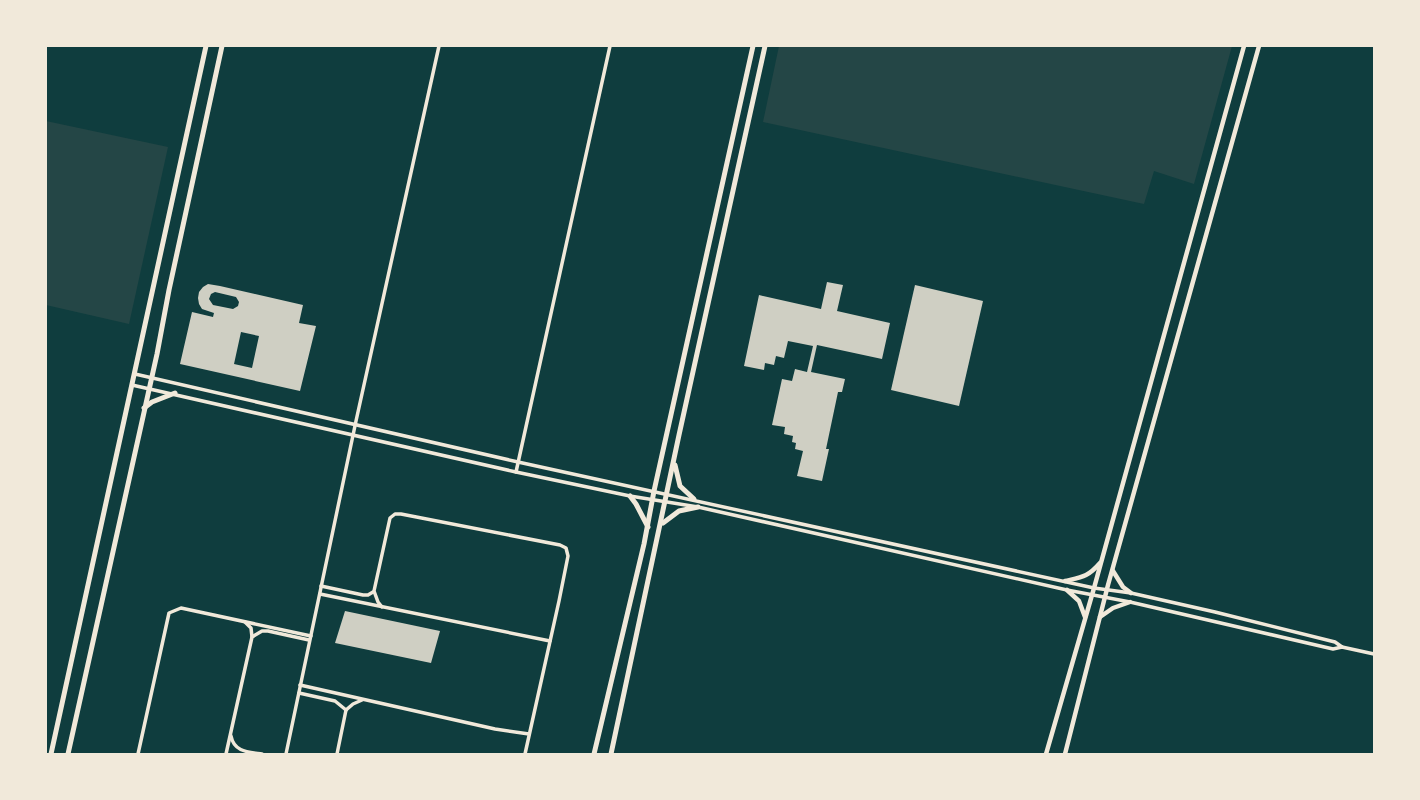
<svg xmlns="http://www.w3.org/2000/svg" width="1420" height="800" font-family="'Playfair Display',serif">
	<rect width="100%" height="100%" fill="#0f3d3e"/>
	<!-- green -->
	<g fill="#244646">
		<polygon points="779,46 1232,46 1194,184 1154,171 1144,204 763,122"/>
		<polygon points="46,121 168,147 129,324 46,305"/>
	</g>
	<!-- building -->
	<g fill="#cfcfc3" fill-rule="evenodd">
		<polygon points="827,282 843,285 837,311 890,323 882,359 817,345 811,372 845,379 842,392 838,392 826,449 829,449 822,481 797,476 803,451 795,449 796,443 792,442 793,436 784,434 785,427 772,425 782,379 792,381 795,369 807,372 813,346 788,341 784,358 776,356 774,365 765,363 764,370 744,366 759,295 821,309"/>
		<path d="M208,284L220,286L303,305L299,323L316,326L300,391L180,364L192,312L213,317L214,313L202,309L199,304L198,298L199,292L203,287ZM215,292L236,297L239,302L238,306L233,309L213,305L209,299L211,294ZM241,332L259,336L252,368L234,364Z"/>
		<polygon points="915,285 983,301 959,406 891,390"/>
		<polygon points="345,611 440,631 431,663 335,643"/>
	</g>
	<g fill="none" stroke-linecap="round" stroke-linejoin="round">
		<!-- minor -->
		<g stroke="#f1e9da" stroke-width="3.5">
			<polyline points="135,374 518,462 1094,588 1131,593 1215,612 1335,642 1342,647"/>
			<polyline points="132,385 516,472 630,496 698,507 1067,590 1130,602 1333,649 1342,647 1374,654"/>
			<polyline points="516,472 610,46"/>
			<polyline points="321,586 363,595 368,595 373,592"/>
			<polyline points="320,594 550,641"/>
			<polyline points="382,607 378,602 374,591 390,518 395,514 401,514 560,545 566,548 568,556 559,601 525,754"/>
			<polyline points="245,622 251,628 252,637"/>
			<polyline points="300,685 495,729 529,734"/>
			<polyline points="299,693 335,701 346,710"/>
			<polyline points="346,710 353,704 362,700"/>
			<path d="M231,736C234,752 248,752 262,754"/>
			<polyline points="138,754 169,613 181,608 311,636"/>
			<polyline points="226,754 252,637 262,631 268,631 309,640"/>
			<polyline points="286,754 356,421 439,46"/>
			<polyline points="337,754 346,710"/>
		</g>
		<!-- tertiary -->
		<g stroke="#f1e9da" stroke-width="4.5">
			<polyline points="1113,571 1123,587 1131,593"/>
			<path d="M1065,581C1082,577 1088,577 1100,563"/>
			<polyline points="1067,590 1079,601 1085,617"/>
			<polyline points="1100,617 1113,608 1130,602"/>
			<polyline points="1046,754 1094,588 1244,46"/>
			<polyline points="1065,754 1108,585 1259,46"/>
		</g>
		<!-- secondary -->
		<g stroke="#f1e9da" stroke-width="5">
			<polyline points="675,465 680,486 694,499"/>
			<polyline points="630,496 636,504 648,527"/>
			<polyline points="663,523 679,511 698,507"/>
			<polyline points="594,754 644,544 654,491 753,46"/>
			<polyline points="611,754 679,435 765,46"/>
		</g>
		<!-- primary -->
		<g stroke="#f1e9da" stroke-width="5">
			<polyline points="144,408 152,402 175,393"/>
			<polyline points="51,754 206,46"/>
			<polyline points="68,754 157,354 169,290 222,46"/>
		</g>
	</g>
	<!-- border -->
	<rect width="1420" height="800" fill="none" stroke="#f1e9da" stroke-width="94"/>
</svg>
